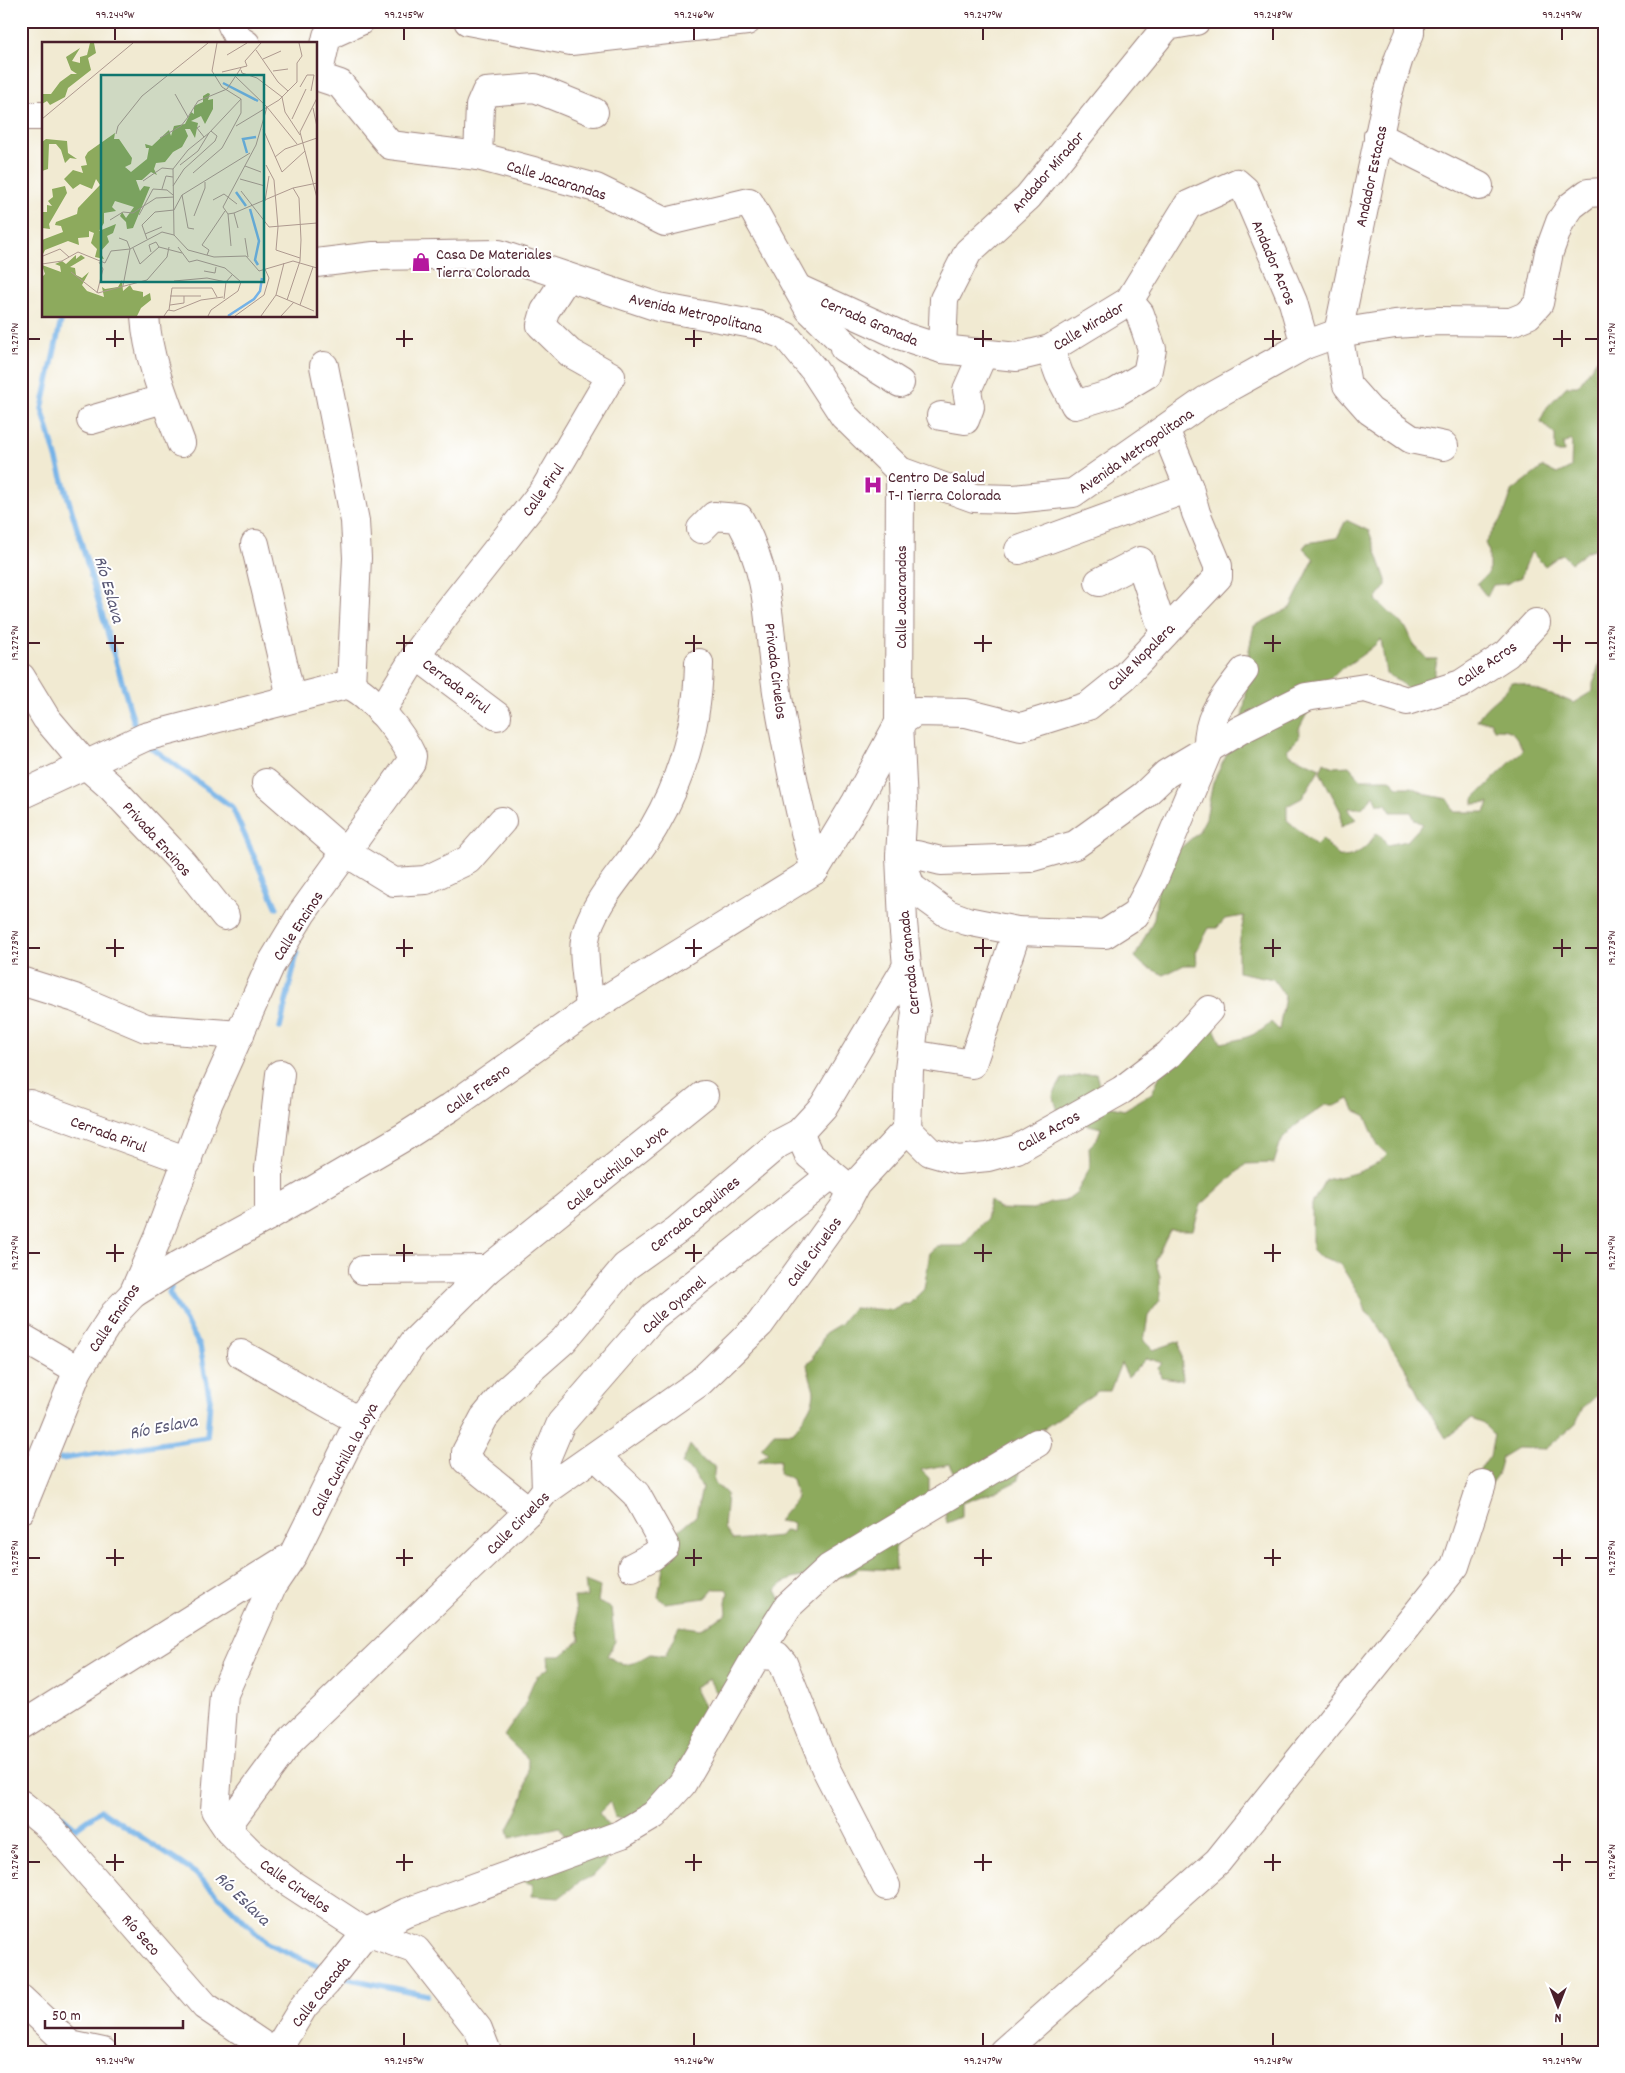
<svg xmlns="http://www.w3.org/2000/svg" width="1625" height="2073" font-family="Dekko,sans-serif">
	<rect width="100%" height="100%" fill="#fff"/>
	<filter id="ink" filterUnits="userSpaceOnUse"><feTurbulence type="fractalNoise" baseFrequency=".02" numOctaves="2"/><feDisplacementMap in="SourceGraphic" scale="10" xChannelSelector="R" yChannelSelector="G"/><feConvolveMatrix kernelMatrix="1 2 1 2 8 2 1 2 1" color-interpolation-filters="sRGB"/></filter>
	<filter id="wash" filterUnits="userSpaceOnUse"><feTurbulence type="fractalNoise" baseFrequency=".0096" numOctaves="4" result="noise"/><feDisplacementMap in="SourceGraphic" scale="20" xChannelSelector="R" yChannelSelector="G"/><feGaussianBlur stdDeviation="1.12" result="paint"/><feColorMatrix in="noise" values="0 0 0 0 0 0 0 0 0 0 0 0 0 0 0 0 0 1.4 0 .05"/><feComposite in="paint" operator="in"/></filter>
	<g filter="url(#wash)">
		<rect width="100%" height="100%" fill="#f1ead2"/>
		<!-- forest -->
		<g fill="#8daa5d" stroke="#6c6444">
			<polygon points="1604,349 1604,546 1588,551 1571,563 1562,554 1545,566 1531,552 1521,577 1506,584 1493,585 1487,597 1477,584 1489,572 1489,552 1485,543 1504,514 1512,491 1543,467 1557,474 1571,467 1572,440 1563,444 1564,452 1555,452 1555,435 1540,421 1547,407 1567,386 1578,386"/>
			<path d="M1346,520L1369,531L1386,580V585L1376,600L1407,629L1414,645L1427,659H1437L1432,688L1419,701L1398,680L1386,674L1381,639C1366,655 1346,664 1329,679C1316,691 1308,713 1299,729V738L1287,750L1291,755L1320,768L1302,798L1287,806V820L1316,845L1322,839L1340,857C1356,858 1369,846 1376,833L1382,837L1387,845L1407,841L1423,824L1415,820L1411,812H1391L1386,804H1378L1374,795L1362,808H1349V812L1356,819L1341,827V812L1320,772L1324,762L1333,767L1349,766L1361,779H1390L1398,787H1411L1428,795L1448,799L1454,812H1485L1489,803L1473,804V799L1523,750C1514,733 1514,729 1494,729L1490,721H1477C1485,704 1503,697 1512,682C1524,683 1531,688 1542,692C1553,696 1562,697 1573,703L1593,691V684L1604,648V1389L1582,1409L1576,1423L1546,1449L1517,1448L1502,1457L1497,1475L1484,1492L1474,1478L1490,1456L1494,1435L1482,1423L1471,1419L1446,1438L1420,1398L1404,1366L1372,1317L1366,1312L1362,1299L1340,1264L1321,1258L1312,1249V1204L1325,1180C1347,1175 1371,1172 1387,1154L1378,1146L1365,1115L1354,1110L1349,1099L1337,1105H1325L1295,1126L1281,1141L1274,1163L1246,1164L1201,1205L1193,1230H1170L1155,1260L1160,1276V1300L1148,1316L1144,1341L1153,1350L1180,1341L1183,1380L1161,1377L1158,1368L1163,1363L1147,1358L1128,1377L1121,1363L1110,1391H1098L1024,1442L1019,1463V1480L999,1490L962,1503V1517L947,1523L941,1494L956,1479L949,1464L921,1470L929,1478V1498L902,1535L895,1549L896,1570L859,1568C839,1590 798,1563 776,1590L791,1620L783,1641L759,1649V1672L753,1692L743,1693L725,1701L714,1689L709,1679L694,1687L712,1722L700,1770L634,1822L615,1817L610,1802L599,1813L615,1834L607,1846V1862L594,1875L578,1883L559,1898L532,1896L533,1884L524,1882L568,1844L560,1827L510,1838L508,1829C522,1803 528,1789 528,1759L504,1736C510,1726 519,1716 524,1706C532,1690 530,1677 549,1668L548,1656H561L580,1640L574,1597H587L585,1581L600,1587L598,1602L611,1608L615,1641L607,1656L624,1665L634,1663L650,1654L665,1656L679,1626L700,1629L727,1614L726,1602L728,1592L726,1589H714L706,1598L665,1603L658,1597L668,1539L696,1516L702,1488L693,1472L682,1464L690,1445L703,1461L715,1466L713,1481L727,1494L724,1528L733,1540L780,1536L784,1531L792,1532L793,1523L778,1521L797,1498L792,1479L779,1474L780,1460L757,1462L768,1453L761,1448L774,1433H793C801,1420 818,1402 813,1387C811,1379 808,1373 807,1364L813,1359V1354L818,1349L825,1333L840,1324L853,1308L893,1310L904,1304H909L924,1289L930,1252L937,1246H963L986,1219L990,1200L999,1209L1033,1210L1050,1203L1065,1201L1077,1192L1090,1167L1089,1147L1097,1139L1101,1128L1060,1118L1053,1095L1062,1079L1096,1073L1104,1105L1124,1110L1152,1093L1163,1068L1212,1024L1221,1043C1238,1040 1259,1036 1271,1022L1279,1030L1285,996L1273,979L1238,972V950L1244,916L1225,919L1217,928H1209L1196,952L1197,965H1184L1164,975L1143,965L1135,957L1154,919L1161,864L1198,833L1206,818L1213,782L1240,728L1246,696L1245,669L1254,626L1290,608L1314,559L1303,548L1307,543L1337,538Z"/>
		</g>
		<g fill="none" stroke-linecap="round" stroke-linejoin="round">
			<!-- stream -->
			<g stroke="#74b2e7" stroke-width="5.5">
				<polyline points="21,30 28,21"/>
				<polyline points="62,316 42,409 137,733"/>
				<polyline points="148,745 232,807 277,908"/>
				<polyline points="280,1028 297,953 294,945"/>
				<polyline points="61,1459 207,1437 210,1400 200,1346 169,1293 171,1288"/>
				<polyline points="59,1814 76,1828 101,1810 195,1873 267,1943 326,1970"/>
				<polyline points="341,1977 427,1995"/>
			</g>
		</g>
	</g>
	<g filter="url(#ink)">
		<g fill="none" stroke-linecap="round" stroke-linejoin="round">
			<!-- minor casing -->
			<g stroke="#9e847e" stroke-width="30">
				<g id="minor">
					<polyline points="230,21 238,39 246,44"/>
					<polyline points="468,21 571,41 747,21"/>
					<polyline points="1410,21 1410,33 1399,58 1387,97 1338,333 1347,385 1370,411 1411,439 1444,446"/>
					<polyline points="316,76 340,84 390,145 478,156 596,188 665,222 749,202 809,309 858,357"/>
					<polyline points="318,76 327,36 360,21"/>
					<polyline points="21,116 44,116"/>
					<polyline points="1378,136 1479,186"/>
					<polyline points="478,156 480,106 486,92 535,88 594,112"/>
					<polyline points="316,263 374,256 499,254 658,307 758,325 786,336 814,370 844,416 900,471 974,498 1014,499 1073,493 1206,400 1305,345 1338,333 1395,324 1438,321 1511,322 1528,315 1539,303 1549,252 1560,222 1571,206 1588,193 1604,192"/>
					<polyline points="799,289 902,336 942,349 1017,357 1050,349 1129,301 1188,205 1237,183 1245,190 1293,302 1305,345"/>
					<path d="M145,316C148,361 166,402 181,443"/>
					<polyline points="844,348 900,383"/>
					<polyline points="942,349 944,299 968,252 1028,197 1167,26 1196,21"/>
					<polyline points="1050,349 1059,374 1075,405 1115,393 1147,374 1152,349 1140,314 1129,301"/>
					<polyline points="324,366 355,521 357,558 351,685"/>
					<polyline points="941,416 965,420 970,407 967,390 983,354"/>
					<polyline points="91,420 163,399"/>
					<polyline points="900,471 899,723 903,804 900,856 903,922 907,966 916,1012 909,1070 907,1129"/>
					<path d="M701,529L714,516L739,518C774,581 767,631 778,698C788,756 799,814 815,870"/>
					<polyline points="255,544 291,697"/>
					<polyline points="1019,550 1189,488"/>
					<polyline points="1099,582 1140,561 1164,634"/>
					<polyline points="416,655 497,716"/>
					<polyline points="21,677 46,718 86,765 111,787 182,862 225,916"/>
					<polyline points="381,712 416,655 446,614 544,490 611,376 570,353 541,325 545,311 567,277"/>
					<polyline points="266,783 345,852 394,882 426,880 468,860 502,821"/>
					<path d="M21,795L145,737L342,686C346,685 350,685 353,687C373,697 403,736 412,756L411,762L302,913L270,966L208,1104L158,1237L133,1294L114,1314L78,1370L21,1510"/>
					<polyline points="900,856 917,855 941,861 1029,858 1075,845 1143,796 1166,774 1240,730 1306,697 1365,688 1407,701 1461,684 1507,654 1536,623"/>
					<path d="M903,865L911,887L948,914L967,921L1017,931L1105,934L1135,915L1153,881L1208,751C1206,715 1224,698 1244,671"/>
					<polyline points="21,981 75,998 146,1028 240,1035"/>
					<path d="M590,1009C589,991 582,956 585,940C591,900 634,862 654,827C683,777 698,720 699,663"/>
					<polyline points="911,1054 972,1064 1017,931"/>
					<polyline points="30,1104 188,1161"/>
					<polyline points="907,1129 930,1152 958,1160 988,1157 1017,1149 1122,1090 1169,1054 1209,1010"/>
					<polyline points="799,1133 809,1155 845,1185"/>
					<polyline points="269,1216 269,1169 280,1074"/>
					<polyline points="363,1270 488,1269"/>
					<polyline points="133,1294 179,1265 269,1216 404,1137 451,1107 590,1009 815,870 856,802 899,723 916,712 966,713 1021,727 1088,706 1124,677 1218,577 1218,566 1196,513 1189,488 1165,429"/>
					<polyline points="21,1337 78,1370"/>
					<polyline points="241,1354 359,1421"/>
					<polyline points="596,1456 636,1494 665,1546 653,1556 632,1567"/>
					<polyline points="546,1490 545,1461 561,1423 654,1316 831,1175"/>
					<polyline points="529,1511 466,1460 466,1452 484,1418 506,1391 564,1340 625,1267 677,1230 778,1144 799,1133 823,1107 907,966"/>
					<polyline points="757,1655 788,1606 829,1568 1037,1443"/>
					<polyline points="21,1726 285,1560"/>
					<polyline points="21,1804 49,1827 205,2006 273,2052"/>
					<polyline points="229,1831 233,1818 290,1741 529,1511 546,1490 700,1382 760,1324 843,1209 856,1184 907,1129"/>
					<polyline points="21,1999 70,2045 103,2052"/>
					<polyline points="276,2052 304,2006 326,1983 367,1932 407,1912 622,1834 654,1815 682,1784 757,1655 777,1656 783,1663 825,1767 886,1886"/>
					<polyline points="487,2052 478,2029 416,1950 362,1930 290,1883 252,1854 229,1831 215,1810 224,1694 272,1586 293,1555 359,1421 414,1342 488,1269 704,1095"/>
					<polyline points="1003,2052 1218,1861 1455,1566 1482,1484"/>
				</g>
			</g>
			<!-- minor -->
			<use href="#minor" stroke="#fff" stroke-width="28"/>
		</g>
	</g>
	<!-- ticks -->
	<path fill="none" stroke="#4a1f2b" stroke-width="2" d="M115,28V40M404,28V40M694,28V40M983,28V40M1273,28V40M1562,28V40M115,330V347M404,330V347M694,330V347M983,330V347M1273,330V347M1562,330V347M28,339H40M106,339H124M396,339H413M685,339H702M974,339H992M1264,339H1281M1553,339H1571M1585,339H1598M115,635V652M404,635V652M694,635V652M983,635V652M1273,635V652M1562,635V652M28,643H40M106,643H124M396,643H413M685,643H702M974,643H992M1264,643H1281M1553,643H1571M1585,643H1598M115,939V957M404,939V957M694,939V957M983,939V957M1273,939V957M1562,939V957M28,948H40M106,948H124M396,948H413M685,948H702M974,948H992M1264,948H1281M1553,948H1571M1585,948H1598M115,1244V1262M404,1244V1262M694,1244V1262M983,1244V1262M1273,1244V1262M1562,1244V1262M28,1253H40M106,1253H124M396,1253H413M685,1253H702M974,1253H992M1264,1253H1281M1553,1253H1571M1585,1253H1598M115,1549V1566M404,1549V1566M694,1549V1566M983,1549V1566M1273,1549V1566M1562,1549V1566M28,1558H40M106,1558H124M396,1558H413M685,1558H702M974,1558H992M1264,1558H1281M1553,1558H1571M1585,1558H1598M115,1854V1871M404,1854V1871M694,1854V1871M983,1854V1871M1273,1854V1871M1562,1854V1871M28,1862H40M106,1862H124M396,1862H413M685,1862H702M974,1862H992M1264,1862H1281M1553,1862H1571M1585,1862H1598M115,2033V2046M404,2033V2046M694,2033V2046M983,2033V2046M1273,2033V2046M1562,2033V2046"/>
	<!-- icons -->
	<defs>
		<g id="shop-bare" transform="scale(1.5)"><path d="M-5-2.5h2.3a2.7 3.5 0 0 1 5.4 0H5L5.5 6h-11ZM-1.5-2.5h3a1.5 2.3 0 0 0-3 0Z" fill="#b5179e" stroke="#fff" stroke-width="2.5" paint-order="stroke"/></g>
		<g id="hospital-bare" transform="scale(1.5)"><path d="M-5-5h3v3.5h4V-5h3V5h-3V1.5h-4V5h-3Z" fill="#b5179e" stroke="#fff" stroke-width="2.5" paint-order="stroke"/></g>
	</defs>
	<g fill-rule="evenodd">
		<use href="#shop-bare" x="421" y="262"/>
		<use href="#hospital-bare" x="873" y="485"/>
	</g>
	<g text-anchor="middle" stroke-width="4" stroke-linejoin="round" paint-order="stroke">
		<!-- street labels -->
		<g font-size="16" fill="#4a1f2b" stroke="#fff">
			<text transform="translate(1047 171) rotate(-49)" y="6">Andador Mirador</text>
			<text transform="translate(1370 176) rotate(-78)" y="6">Andador Estacas</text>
			<text transform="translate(557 179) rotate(17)" y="6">Calle Jacarandas</text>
			<text transform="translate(1275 262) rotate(67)" y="6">Andador Acros</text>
			<text transform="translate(696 312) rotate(13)" y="6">Avenida Metropolitana</text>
			<text transform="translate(870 320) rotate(23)" y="6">Cerrada Granada</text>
			<text transform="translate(1088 325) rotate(-31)" y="6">Calle Mirador</text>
			<text transform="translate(1135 450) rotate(-35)" y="6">Avenida Metropolitana</text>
			<text transform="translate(542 489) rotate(-55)" y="6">Calle Pirul</text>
			<text transform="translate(900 597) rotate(-90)" y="6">Calle Jacarandas</text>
			<text transform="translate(1140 656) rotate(-45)" y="6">Calle Nopalera</text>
			<text transform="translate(1486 663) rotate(-34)" y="6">Calle Acros</text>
			<text transform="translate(777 671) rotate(83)" y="6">Privada Ciruelos</text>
			<text transform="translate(457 685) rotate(37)" y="6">Cerrada Pirul</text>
			<text transform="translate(158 838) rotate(48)" y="6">Privada Encinos</text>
			<text transform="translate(297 925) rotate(-57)" y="6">Calle Encinos</text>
			<text transform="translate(908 963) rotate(-96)" y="6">Cerrada Granada</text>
			<text transform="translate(477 1088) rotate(-35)" y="6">Calle Fresno</text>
			<text transform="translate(1048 1130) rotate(-29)" y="6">Calle Acros</text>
			<text transform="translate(109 1133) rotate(20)" y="6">Cerrada Pirul</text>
			<text transform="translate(616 1167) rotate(-39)" y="6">Calle Cuchilla la Joya</text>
			<text transform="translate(694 1213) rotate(-39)" y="6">Cerrada Capulines</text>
			<text transform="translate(813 1251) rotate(-54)" y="6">Calle Ciruelos</text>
			<text transform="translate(673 1304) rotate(-41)" y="6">Calle Oyamel</text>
			<text transform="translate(113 1317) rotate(-56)" y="6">Calle Encinos</text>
			<text transform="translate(343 1459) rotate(-62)" y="6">Calle Cuchilla la Joya</text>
			<text transform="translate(517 1522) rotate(-45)" y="6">Calle Ciruelos</text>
			<text transform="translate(296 1885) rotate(35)" y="6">Calle Ciruelos</text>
			<text transform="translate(142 1934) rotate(49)" y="6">Río Seco</text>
			<text transform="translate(320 1991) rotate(-52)" y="6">Calle Cascada</text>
		</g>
		<!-- poi labels -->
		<g font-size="16" fill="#4a1f2b" stroke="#fff" text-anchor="start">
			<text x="436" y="259">Casa De Materiales<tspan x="436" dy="18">Tierra Colorada</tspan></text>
			<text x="888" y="482">Centro De Salud<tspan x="888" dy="18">T-1 Tierra Colorada</tspan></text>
		</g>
		<!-- water labels -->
		<g font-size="18" font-style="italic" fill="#5b5a76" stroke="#fff">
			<text transform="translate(110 589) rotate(74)" y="6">Río Eslava</text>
			<text transform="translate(163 1426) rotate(-11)" y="6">Río Eslava</text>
			<text transform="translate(243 1898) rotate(44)" y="6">Río Eslava</text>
		</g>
	</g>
	<!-- overview -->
	<g transform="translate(42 42)">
		<rect width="275" height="275" fill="#f1ead2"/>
		<path d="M48,1H52L54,11L46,16L49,28L26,46L23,55L8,63L5,59L0,62V52H9L18,40L29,32H35L29,28L24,15L38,6L30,19L38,21V15L45,13ZM166,51L168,52L166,58L171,57V67L163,82L159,74L149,79L156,81L153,96L148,87H143L146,94L140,105L131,110L123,120L114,121L112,127L115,133L109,130L100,138H94L98,149L102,144L108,145L91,186L85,187L84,180L78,174L80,170L84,176L92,165L73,159L70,165L74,169L62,171V181L57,189L74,182L71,191L65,194L67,200L58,210L62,217L53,215L55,207L49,201L52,191L47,189V195L36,196L37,203L26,199L3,208L0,214V198L21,190L19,184L13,183L14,180L35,172L36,166L58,143L54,137L50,147L38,142L31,147L22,137L31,128L41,131L39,124L45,123L43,115L46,110L73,91L72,97H77L90,116L89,122L83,125L89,130L105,117L107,106H104L103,102L110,104L127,88L129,94L132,84L143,82L149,70L152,72V64L161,60V54ZM4,97L25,99L26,111L35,117L28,116L23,121L19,108L14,102H7L6,127L0,129V100ZM23,144L25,151L7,182L8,187L0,186V165V170H5V163L10,164L6,159L11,155L10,147ZM34,213V217L39,213L43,216L28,225L33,226L34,233L40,236L47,230L40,243L45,249L62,255L60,245L63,247L76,245L80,238L81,249L88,243L91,248L101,250V255L108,251L109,258L99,266L95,274H0V235L3,232L0,223L19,230L18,224L13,222L20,219L24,222Z" fill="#8daa5d"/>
		<path fill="none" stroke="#74b2e7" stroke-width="2.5" d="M181,41L216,59M205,111L201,97L214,95M194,150L204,164M208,167L217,199L213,218L216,223M186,274L212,257L218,249L220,236"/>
		<path fill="none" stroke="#ae998f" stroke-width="1" d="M214,8L236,40L246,49M185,13L205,1M221,17L239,9M199,28L200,31L215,36L240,55L243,70L258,93M231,29L246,27M180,30L205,24L203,19L219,1M194,35L225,65L255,102M258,45L265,33H272L269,49M133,52L146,75L156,59L185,47L199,26M275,56L258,90L275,156M225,65L214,103L181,165L186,172L192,171L251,146L275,141M271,66L275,85M0,77L91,1M250,77L264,47M158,84L155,86L162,95M194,84L237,58L255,40V21L260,14L257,1M221,87L240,130L263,109M74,92L76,84L100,54L166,1M118,96L139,84L146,75M233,115L243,107L275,96M138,123L156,109L167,91M224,123L232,138L236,185L234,208L258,216M203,124L219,130M131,127L146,108L167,91L199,57M131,127L132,193M151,131L180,106L199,71V57L180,45L170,29L175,1M198,137L223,144M101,139L120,126L131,127M131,144L142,127L173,99L175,94L169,89M120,147L124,134L131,135M199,149L227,185L275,181M140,153L146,186L152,187M171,158L182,152L195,162M223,159L227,134M132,168L140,153L208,111M192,171L196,186M186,172L189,204M97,173L111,147L125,148L131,153M152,174L163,146V140M68,178L81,170L91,171L114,156L132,155M103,192L120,185M77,196L85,199L88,207L81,244M203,196L206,215M105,197L100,183L113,170L132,168M136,205L147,220L155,218L183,226L199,240L196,249L169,268L166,274M91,206L98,222L117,205L140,211M109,210L107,203L114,200L117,205M165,213L167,208L160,203L183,169M1,214L18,207L27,215M0,222L20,219L36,210L63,221L69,209L88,207L120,190L132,193L146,208L172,215L204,214L217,229L251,219L275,226M162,229L173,231L174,225M29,230L56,251L105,238L125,215L127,205M132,239L165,236L184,240M55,251L61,227L57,220M234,253L272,269M128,254H159M182,257L184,240L190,233M245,258L258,219L259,198L257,156L251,146M128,263L142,261V254M258,263L271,225M127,268L130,246H170L175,255M122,274L126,268L132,269L159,258L181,255M193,274L222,253L227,236L223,227M219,274L234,253L242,221M239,274L252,260"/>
		<path fill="#0f766e" fill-opacity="0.15" stroke="#0f766e" stroke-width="2.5" d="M59,33H222V240H59Z"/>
		<rect width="275" height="275" fill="none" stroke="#4a1f2b" stroke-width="2.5"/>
	</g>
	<!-- margin -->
	<rect width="1625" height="2073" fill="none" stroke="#fff" stroke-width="55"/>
	<!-- north arrow -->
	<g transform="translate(1558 2006) rotate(180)" stroke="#ffffff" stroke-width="4" paint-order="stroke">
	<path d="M0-4L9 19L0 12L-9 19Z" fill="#4a1f2b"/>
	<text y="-8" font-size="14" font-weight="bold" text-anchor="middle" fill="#4a1f2b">N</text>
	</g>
	<!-- scale -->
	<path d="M45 2020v8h138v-8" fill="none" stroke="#4a1f2b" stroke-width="2.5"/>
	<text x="52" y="2020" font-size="15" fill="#4a1f2b" stroke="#ffffff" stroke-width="4" paint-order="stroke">50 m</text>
	<rect x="28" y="28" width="1570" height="2018" fill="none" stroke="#4a1f2b" stroke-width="2"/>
	<g font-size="12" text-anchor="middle" fill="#4a1f2b">
		<text x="115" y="18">99.244°W</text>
		<text x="404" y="18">99.245°W</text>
		<text x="694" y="18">99.246°W</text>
		<text x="983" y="18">99.247°W</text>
		<text x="1273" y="18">99.248°W</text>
		<text x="1562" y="18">99.249°W</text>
		<text transform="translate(1611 339) rotate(-90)" y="4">19.271°N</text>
		<text transform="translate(14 339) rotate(-90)" y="4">19.271°N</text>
		<text transform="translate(1611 643) rotate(-90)" y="4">19.272°N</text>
		<text transform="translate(14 643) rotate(-90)" y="4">19.272°N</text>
		<text transform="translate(1611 948) rotate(-90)" y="4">19.273°N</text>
		<text transform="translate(14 948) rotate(-90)" y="4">19.273°N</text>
		<text transform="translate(1611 1253) rotate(-90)" y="4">19.274°N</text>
		<text transform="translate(14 1253) rotate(-90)" y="4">19.274°N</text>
		<text transform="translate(1611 1558) rotate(-90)" y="4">19.275°N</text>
		<text transform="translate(14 1558) rotate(-90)" y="4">19.275°N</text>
		<text transform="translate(14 1862) rotate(-90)" y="4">19.276°N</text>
		<text transform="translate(1611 1862) rotate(-90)" y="4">19.276°N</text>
		<text x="115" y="2064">99.244°W</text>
		<text x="404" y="2064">99.245°W</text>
		<text x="694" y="2064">99.246°W</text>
		<text x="983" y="2064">99.247°W</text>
		<text x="1273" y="2064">99.248°W</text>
		<text x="1562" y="2064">99.249°W</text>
	</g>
</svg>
